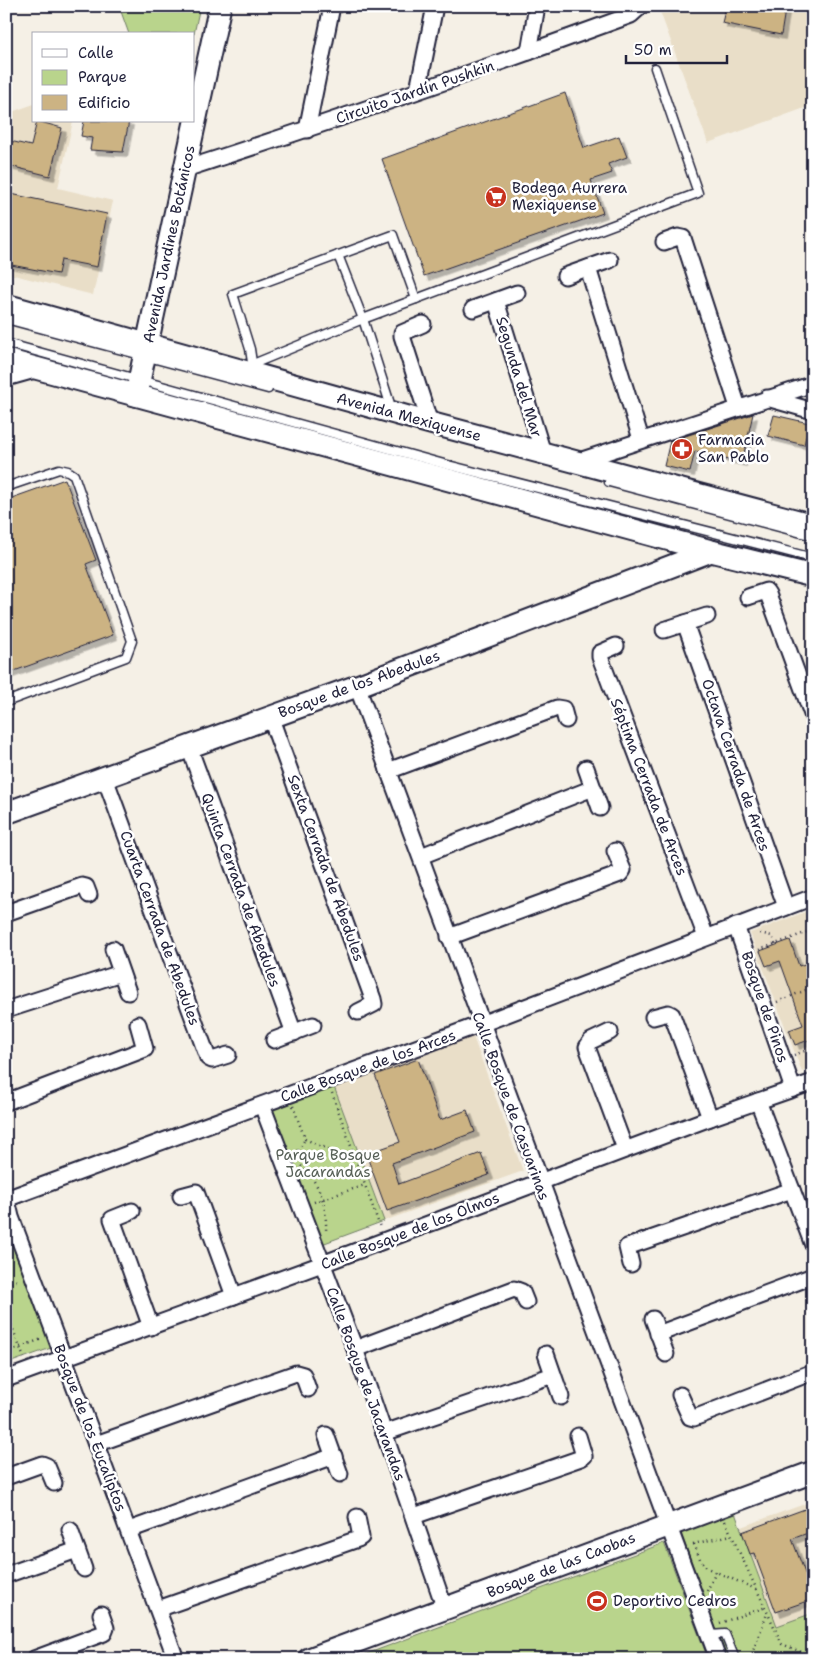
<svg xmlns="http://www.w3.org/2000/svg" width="819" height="1665" font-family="'Shantell Sans',sans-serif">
	<defs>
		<filter id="shadow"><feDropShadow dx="4.5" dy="4.5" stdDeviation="0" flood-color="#0004"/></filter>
	</defs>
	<rect width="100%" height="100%" fill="#f5f0e6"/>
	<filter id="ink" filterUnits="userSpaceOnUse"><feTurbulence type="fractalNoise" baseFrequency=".02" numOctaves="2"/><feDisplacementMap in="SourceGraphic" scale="10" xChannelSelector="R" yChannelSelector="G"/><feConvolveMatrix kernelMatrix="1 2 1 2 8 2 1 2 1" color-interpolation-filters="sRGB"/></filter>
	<g filter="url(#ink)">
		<!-- built -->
		<g fill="#e9dec8">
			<polygon points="658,6 813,6 813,105 708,143"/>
			<polygon points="34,104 34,121 73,121 58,188 113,201 93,295 6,273 6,114"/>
			<polygon points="813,909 813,1068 802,1072 750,933"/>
			<polygon points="472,1034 523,1171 384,1221 333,1084"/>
			<polygon points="813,1501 813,1613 777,1626 741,1527"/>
		</g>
		<!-- green -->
		<g fill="#b9d48c" stroke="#6e7b64">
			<polygon points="119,6 200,6 194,34 129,34"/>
			<polygon points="333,1084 384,1221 322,1244 271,1106"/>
			<polygon points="6,1228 51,1348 6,1364"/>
			<polygon points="735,1513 777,1626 813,1613 813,1659 727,1659 681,1533"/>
			<polygon points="664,1543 708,1659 353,1659"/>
		</g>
		<!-- building -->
		<g fill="#ccb383" stroke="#22223b" filter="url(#shadow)">
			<polygon points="726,6 764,6 785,10 781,35 722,23"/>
			<polygon points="565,93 584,148 619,136 627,157 608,164 612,173 591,180 603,213 424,276 382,159"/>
			<polygon points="37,121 62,128 50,176 6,165 6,140 31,146"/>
			<polygon points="84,121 129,121 123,152 90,150 92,138 81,136"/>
			<polygon points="6,193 107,214 97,267 61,260 58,274 6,264"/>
			<polygon points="753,414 742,462 695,451 690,472 664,466 670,441"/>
			<polygon points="774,415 809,423 804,445 768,436"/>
			<polygon points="65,479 96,560 86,564 113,635 6,674 6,500"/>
			<polygon points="790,940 799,966 813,961 813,1047 809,1040 795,1045 789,1030 803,1025 780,961 766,966 760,951"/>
			<polygon points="418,1059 440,1120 467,1110 475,1132 392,1163 399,1184 481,1153 489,1175 387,1211 366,1154 400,1142 375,1075"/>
			<polygon points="813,1506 813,1531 792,1539 808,1581 813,1579 813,1599 776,1612 754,1553 750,1554 742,1532"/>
		</g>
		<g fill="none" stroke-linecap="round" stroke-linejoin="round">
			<!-- lane casing -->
			<g stroke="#22223b" stroke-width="11">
				<g id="lane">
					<polyline points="338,255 363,319 392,410"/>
					<polyline points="6,319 268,389"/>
					<polyline points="6,343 444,464 813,558"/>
					<polyline points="253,364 363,319 698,193 655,68"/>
					<polyline points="253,369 250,349 233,294 393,235 416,299"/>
					<polyline points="609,482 813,536"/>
					<polyline points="6,487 59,469 68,471 74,475 132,641 126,657 6,702"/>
					<polyline points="710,1635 725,1634 735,1659"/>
				</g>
			</g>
			<!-- street casing -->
			<g stroke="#22223b" stroke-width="19">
				<g id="street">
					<polyline points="529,52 537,6"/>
					<polyline points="418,90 435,6"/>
					<polyline points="307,130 332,6"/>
					<path d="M185,169C335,121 483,69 631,15L641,6"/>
					<polyline points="664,242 678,237 683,238 738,407"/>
					<polyline points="588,268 641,439"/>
					<polyline points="565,276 610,260"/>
					<polyline points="496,301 543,453"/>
					<polyline points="473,309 517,293"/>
					<polyline points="423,324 402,333 402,336 430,423"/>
					<polyline points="6,378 38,369"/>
					<polyline points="767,398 813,411"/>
					<polyline points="576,462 813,384"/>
					<polyline points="748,597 766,591 768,594 813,717"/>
					<polyline points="685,623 786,907"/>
					<polyline points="664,630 707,616"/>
					<polyline points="616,646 600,653 600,657 706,937"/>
					<polyline points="357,686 718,1659"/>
					<polyline points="270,716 373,999 374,1004 358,1012"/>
					<polyline points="189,747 294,1033"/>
					<polyline points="586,768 600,808"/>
					<polyline points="388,771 557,708 563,709 566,720"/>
					<polyline points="105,778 208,1058 212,1060 228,1055"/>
					<polyline points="421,856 593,788"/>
					<polyline points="6,913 82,886 86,887 89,895"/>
					<polyline points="736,926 793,1089"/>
					<polyline points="449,937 620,874 623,870 615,851"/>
					<polyline points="113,949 128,992"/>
					<polyline points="6,1010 121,973"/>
					<polyline points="653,1017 668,1013 672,1015 710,1118"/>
					<polyline points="610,1032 591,1041 587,1047 625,1149"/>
					<polyline points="274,1040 313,1025"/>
					<polyline points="758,1101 813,1245"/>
					<polyline points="6,1102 145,1049 138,1024"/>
					<polyline points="262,1105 355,1349 445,1609"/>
					<polyline points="6,1196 11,1217 176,1659"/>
					<polyline points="181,1196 196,1192 234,1296"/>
					<polyline points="6,1199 481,1024 813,897"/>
					<polyline points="132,1211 112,1219 151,1327"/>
					<polyline points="631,1264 627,1247 792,1190"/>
					<polyline points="653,1319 666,1354"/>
					<polyline points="658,1334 813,1276"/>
					<polyline points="355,1349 514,1289 522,1292 526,1302"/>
					<polyline points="546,1354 561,1397"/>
					<polyline points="6,1379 322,1264 710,1118 813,1082"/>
					<polyline points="680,1395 690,1417 694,1418 813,1372"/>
					<polyline points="384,1433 553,1375"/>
					<polyline points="326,1435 340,1474"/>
					<polyline points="96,1444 296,1373 303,1375 308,1389"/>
					<polyline points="6,1477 42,1464 47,1466 54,1483"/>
					<polyline points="414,1516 581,1458 584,1456 578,1436"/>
					<polyline points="70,1530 84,1569"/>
					<polyline points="129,1530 334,1456"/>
					<polyline points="6,1575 77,1550"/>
					<polyline points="158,1609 358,1539 361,1537 357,1517"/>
					<polyline points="34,1659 104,1633 106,1628 101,1614"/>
				</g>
			</g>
			<!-- secondary casing -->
			<g stroke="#22223b" stroke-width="25">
				<g id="secondary">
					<polyline points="6,305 430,423 813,525"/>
					<polyline points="6,360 711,551 813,576"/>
					<polyline points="136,395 220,6"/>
					<polyline points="6,813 357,686 711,551"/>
					<polyline points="309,1659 813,1472"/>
				</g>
			</g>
			<!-- path -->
			<g stroke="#22223b" stroke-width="2.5" stroke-dasharray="1 4" stroke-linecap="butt">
				<polyline points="760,933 772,936 775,944"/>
				<polyline points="759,950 813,930"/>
				<polyline points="777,1002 813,987"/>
				<polyline points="808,1050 813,1061"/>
				<polyline points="794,1055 813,1048"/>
				<polyline points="808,1069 813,1062"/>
				<polyline points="332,1093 380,1227"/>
				<polyline points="293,1106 305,1139 344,1156 355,1157"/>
				<polyline points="296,1155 305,1139"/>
				<path d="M301,1166C321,1184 327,1206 326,1233"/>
				<polyline points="314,1202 365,1185"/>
				<polyline points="6,1284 19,1280"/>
				<polyline points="6,1311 24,1358"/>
				<polyline points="6,1352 42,1339"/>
				<polyline points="725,1521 782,1644 806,1654 813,1653"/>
				<polyline points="693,1544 731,1535"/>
				<polyline points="694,1544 700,1559 707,1568 758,1590"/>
				<polyline points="707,1591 716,1572"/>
				<polyline points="720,1623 766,1607"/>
				<polyline points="750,1659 767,1614"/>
			</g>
			<!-- lane -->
			<use href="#lane" stroke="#fff" stroke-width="8"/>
			<!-- street -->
			<use href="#street" stroke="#fff" stroke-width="15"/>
			<!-- secondary -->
			<use href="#secondary" stroke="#fff" stroke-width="21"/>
		</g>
	</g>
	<!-- icons -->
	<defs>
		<g id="supermarket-disc" transform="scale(1.125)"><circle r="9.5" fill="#c8321e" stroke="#fff"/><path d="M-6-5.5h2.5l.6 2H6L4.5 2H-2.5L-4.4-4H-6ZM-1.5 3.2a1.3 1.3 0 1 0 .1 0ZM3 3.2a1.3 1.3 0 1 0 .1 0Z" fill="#fff"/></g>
		<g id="pharmacy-disc" transform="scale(1.125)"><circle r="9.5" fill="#c8321e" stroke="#fff"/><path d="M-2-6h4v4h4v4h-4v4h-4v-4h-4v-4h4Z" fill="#fff"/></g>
		<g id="stadium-disc" transform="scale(1.125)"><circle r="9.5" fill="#c8321e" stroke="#fff"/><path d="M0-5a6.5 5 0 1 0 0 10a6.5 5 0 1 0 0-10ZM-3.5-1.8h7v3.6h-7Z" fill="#fff"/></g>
	</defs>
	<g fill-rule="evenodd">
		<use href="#supermarket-disc" x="496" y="197"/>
		<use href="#pharmacy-disc" x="682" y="449"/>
		<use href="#stadium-disc" x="597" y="1601"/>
	</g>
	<g text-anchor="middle" stroke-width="5" stroke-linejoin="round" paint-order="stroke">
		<!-- street labels -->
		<g font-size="15" fill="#22223b" stroke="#fff">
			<text transform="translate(415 92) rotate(-19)" y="5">Circuito Jardín Pushkin</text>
			<text transform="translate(169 244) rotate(-78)" y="5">Avenida Jardines Botánicos</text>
			<text transform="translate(519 377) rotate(73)" y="5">Segunda del Mar</text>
			<text transform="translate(409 417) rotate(15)" y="5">Avenida Mexiquense</text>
			<text transform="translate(359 684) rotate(-20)" y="5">Bosque de los Abedules</text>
			<text transform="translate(736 765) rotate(71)" y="5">Octava Cerrada de Arces</text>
			<text transform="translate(649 787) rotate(69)" y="5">Séptima Cerrada de Arces</text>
			<text transform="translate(326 868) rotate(70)" y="5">Sexta Cerrada de Abedules</text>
			<text transform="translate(241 890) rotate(70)" y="5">Quinta Cerrada de Abedules</text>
			<text transform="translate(160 928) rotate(70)" y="5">Cuarta Cerrada de Abedules</text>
			<text transform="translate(765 1007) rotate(71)" y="5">Bosque de Pinos</text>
			<text transform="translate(368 1066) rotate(-20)" y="5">Calle Bosque de los Arces</text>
			<text transform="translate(511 1106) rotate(70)" y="5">Calle Bosque de Casuarinas</text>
			<text transform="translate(410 1231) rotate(-21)" y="5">Calle Bosque de los Olmos</text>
			<text transform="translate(366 1384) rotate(70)" y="5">Calle Bosque de Jacarandas</text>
			<text transform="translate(90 1428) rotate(69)" y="5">Bosque de los Eucaliptos</text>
			<text transform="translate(561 1565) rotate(-21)" y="5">Bosque de las Caobas</text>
		</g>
		<!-- poi labels -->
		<g font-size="15" fill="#22223b" stroke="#fff" text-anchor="start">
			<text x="512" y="193">Bodega Aurrera<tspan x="512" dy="17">Mexiquense</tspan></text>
			<text x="698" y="445">Farmacia<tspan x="698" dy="17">San Pablo</tspan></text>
			<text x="613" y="1606">Deportivo Cedros</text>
		</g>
		<!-- park labels -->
		<g font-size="15" fill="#576057" stroke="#fff">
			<text x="328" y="1160">Parque Bosque<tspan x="328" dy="17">Jacarandas</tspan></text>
		</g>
	</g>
	<!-- margin -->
	<rect width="819" height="1665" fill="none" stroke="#fff" stroke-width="25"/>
	<rect x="12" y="12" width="794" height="1640" fill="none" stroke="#22223b" stroke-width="2" filter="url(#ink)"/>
	<!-- legend -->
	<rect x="32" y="32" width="162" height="90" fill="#ffffff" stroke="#a7a7b1"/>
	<rect x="42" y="49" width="25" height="8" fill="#ffffff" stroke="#a7a7b1"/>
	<text x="78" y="58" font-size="15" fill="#22223b">Calle</text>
	<rect x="42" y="70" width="25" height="15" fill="#b9d48c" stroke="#a7a7b1"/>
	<text x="78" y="82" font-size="15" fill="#22223b">Parque</text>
	<rect x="42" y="95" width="25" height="15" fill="#ccb383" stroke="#a7a7b1"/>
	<text x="78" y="108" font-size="15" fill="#22223b">Edificio</text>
	<!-- scale -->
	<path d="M626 55v8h101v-8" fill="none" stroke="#22223b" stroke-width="2.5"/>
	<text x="634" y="55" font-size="15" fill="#22223b" stroke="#ffffff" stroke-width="4" paint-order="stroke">50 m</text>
</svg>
